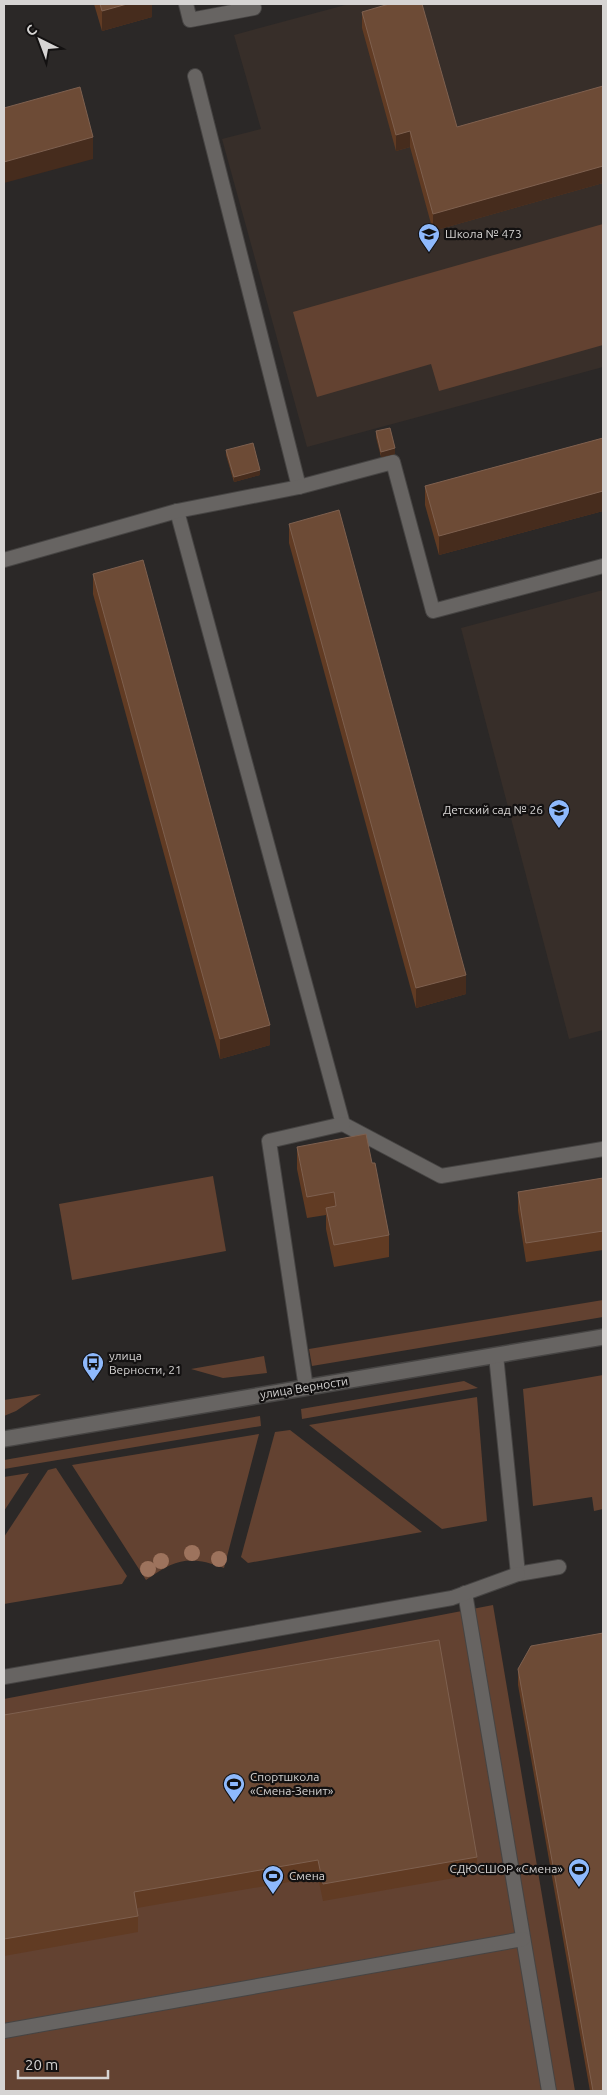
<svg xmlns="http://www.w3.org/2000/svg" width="607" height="2095" font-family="Ubuntu,sans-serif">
	<rect width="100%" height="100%" fill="#2b2827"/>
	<!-- built -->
	<g fill="#372e29">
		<polygon points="349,4 603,4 603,367 307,447 222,139 261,129 234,35"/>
		<polygon points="603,590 603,1030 569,1039 461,628"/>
	</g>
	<!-- green -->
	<g fill="#634231">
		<polygon points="603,224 603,345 439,391 431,364 317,397 293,312"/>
		<polygon points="213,1176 226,1251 72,1280 59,1204"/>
		<polygon points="603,1300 603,1317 312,1366 309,1349"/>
		<polygon points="264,1356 267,1373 223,1378 191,1369"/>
		<polygon points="603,1375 603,1509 594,1511 592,1497 533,1506 523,1389"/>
		<polygon points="464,1381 478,1388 302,1419 301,1409"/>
		<polygon points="41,1394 16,1411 4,1416 4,1400"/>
		<polygon points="477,1397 487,1521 442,1529 309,1425"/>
		<polygon points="260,1416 261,1426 4,1469 4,1460"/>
		<polygon points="290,1430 422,1532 248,1563 241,1557 275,1432"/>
		<path d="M259,1434L224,1568C189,1555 176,1559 146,1580L72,1465Z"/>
		<polygon points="56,1468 127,1576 122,1584 4,1604 4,1537 48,1470"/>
		<polygon points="29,1473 4,1511 4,1477"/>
		<polygon points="493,1605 575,2091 4,2091 4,1699"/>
	</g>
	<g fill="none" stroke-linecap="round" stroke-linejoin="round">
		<!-- service casing -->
		<g stroke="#464443" stroke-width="16">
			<g id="service">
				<polyline points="186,4 190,20 254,8 253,4"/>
				<polyline points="195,76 299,487"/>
				<polyline points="177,511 343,1124 441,1176 603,1149"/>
				<polyline points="4,560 177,511 299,487 393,462 433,611 603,566"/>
				<polyline points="496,1355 518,1574 559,1567"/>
				<polyline points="306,1388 269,1141 343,1124"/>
				<polyline points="465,1593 549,2091"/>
				<polyline points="4,1677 452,1598 518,1574"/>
				<polyline points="4,2031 523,1939"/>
			</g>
		</g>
		<!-- minor casing -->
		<g stroke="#464443" stroke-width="18">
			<polyline id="minor" points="4,1439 603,1337"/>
		</g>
		<!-- service -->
		<use href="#service" stroke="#676462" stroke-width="14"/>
		<!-- minor -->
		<use href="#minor" stroke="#676462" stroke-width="15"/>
	</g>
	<!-- trees -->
	<g fill="#9d735d">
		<circle cx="192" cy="1553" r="8"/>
		<circle cx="219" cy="1559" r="8"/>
		<circle cx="161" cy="1561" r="8"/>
		<circle cx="148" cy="1569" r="8"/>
	</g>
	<!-- wall -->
	<g fill="#613b23">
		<polygon points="94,4 152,4 152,17 102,31"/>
		<polygon points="362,12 457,127 603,86 603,183 433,231 410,147 396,151 362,28"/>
		<polygon points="376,431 395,454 381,457 376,437"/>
		<polygon points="603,438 603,511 439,555 425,505 425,486"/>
		<polygon points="226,450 260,475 234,482 226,455"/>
		<polygon points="289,524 466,994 416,1008 289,543"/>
		<polygon points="93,574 270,1045 220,1059 93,594"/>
		<polygon points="297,1147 372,1163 389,1235 389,1257 334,1267 326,1229 326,1215 307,1218 297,1169"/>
		<polygon points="603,1178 603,1250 526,1262 518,1211 518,1192"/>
		<polygon points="518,1669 603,2091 590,2091 518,1685"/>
		<polygon points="4,1715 477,1857 477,1874 323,1901 318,1877 137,1908 138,1916 138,1932 4,1956"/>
	</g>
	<!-- shaded-wall -->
	<g fill="#462c1d">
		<polygon points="127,4 152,4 152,17 102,31 102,11"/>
		<polygon points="410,131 410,147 396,151 396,135"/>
		<polygon points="93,137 93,159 4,183 4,162"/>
		<polygon points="603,166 603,183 433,231 433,214"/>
		<polygon points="395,448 395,454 381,457 381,452"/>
		<polygon points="260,470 260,475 234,482 234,477"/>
		<polygon points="603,491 603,511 439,555 439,536"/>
		<polygon points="466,975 466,994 416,1008 416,988"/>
		<polygon points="270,1025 270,1045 220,1059 220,1039"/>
	</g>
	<!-- building -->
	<g fill="#6d4b36" stroke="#7e604f">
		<polygon points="100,4 127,4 102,11"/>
		<polygon points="389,4 422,4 457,127 603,86 603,166 433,214 410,131 396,135 362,12"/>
		<polygon points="80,87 93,137 4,162 4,108"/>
		<polygon points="390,428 395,448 381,452 376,431"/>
		<polygon points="603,438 603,491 439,536 425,486"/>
		<polygon points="253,443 260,470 234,477 226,450"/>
		<polygon points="339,510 466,975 416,988 289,524"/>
		<polygon points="143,560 270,1025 220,1039 93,574"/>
		<polygon points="366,1134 372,1163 375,1163 389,1235 334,1245 326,1208 336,1206 334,1192 307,1197 297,1147"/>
		<polygon points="603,1178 603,1231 526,1243 518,1192"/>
		<polygon points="603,1633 603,2091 593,2091 518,1669 531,1646"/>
		<polygon points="439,1640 477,1857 323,1884 318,1860 134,1892 138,1916 4,1939 4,1715"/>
	</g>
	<!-- icons -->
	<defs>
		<g id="school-pin" transform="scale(1.125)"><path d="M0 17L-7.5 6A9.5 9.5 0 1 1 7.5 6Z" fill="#8eb9fc" stroke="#131111"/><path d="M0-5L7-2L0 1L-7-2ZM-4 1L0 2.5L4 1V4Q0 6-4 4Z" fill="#111"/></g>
		<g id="bus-pin" transform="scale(1.125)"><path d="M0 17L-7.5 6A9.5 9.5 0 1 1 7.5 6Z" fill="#8eb9fc" stroke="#131111"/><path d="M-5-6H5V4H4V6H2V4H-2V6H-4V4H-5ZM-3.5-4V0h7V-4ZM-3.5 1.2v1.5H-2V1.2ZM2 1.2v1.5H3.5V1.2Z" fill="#111"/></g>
		<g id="stadium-pin" transform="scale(1.125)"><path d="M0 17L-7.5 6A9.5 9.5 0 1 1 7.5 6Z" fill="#8eb9fc" stroke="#131111"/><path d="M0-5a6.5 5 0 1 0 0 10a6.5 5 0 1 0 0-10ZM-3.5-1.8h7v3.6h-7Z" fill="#111"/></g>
	</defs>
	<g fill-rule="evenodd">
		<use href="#school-pin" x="429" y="234"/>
		<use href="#school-pin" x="559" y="810"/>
		<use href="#bus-pin" x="93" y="1363"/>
		<use href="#stadium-pin" x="234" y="1784"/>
		<use href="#stadium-pin" x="579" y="1869"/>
		<use href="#stadium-pin" x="273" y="1876"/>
	</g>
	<g text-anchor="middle" stroke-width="4.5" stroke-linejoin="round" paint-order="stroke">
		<!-- poi labels -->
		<g font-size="12" fill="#d6d4d3" stroke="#131111" text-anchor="start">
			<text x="445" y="238">Школа № 473</text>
			<text x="543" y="814" text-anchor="end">Детский сад № 26</text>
			<text x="109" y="1360">улица<tspan x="109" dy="14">Верности, 21</tspan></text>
			<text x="250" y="1781">Спортшкола<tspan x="250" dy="14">«Смена-Зенит»</tspan></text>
			<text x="563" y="1873" text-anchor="end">СДЮСШОР «Смена»</text>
			<text x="289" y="1880">Смена</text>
		</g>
		<!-- street labels -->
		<g font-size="12" fill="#d6d4d3" stroke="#131111">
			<text transform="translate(304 1388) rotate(-9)" y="4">улица Верности</text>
		</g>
	</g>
	<!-- border -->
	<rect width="607" height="2095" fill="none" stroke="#d6d4d3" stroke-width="10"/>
	<!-- north arrow -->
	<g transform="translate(40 40) rotate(318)" stroke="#131111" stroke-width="4" paint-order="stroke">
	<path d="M0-4L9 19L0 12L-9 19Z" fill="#d6d4d3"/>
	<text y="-8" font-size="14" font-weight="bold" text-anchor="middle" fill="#d6d4d3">С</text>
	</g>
	<!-- scale -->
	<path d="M18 2070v8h90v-8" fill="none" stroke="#d6d4d3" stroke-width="2.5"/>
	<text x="25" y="2070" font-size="15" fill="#d6d4d3" stroke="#131111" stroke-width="4" paint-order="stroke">20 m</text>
</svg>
